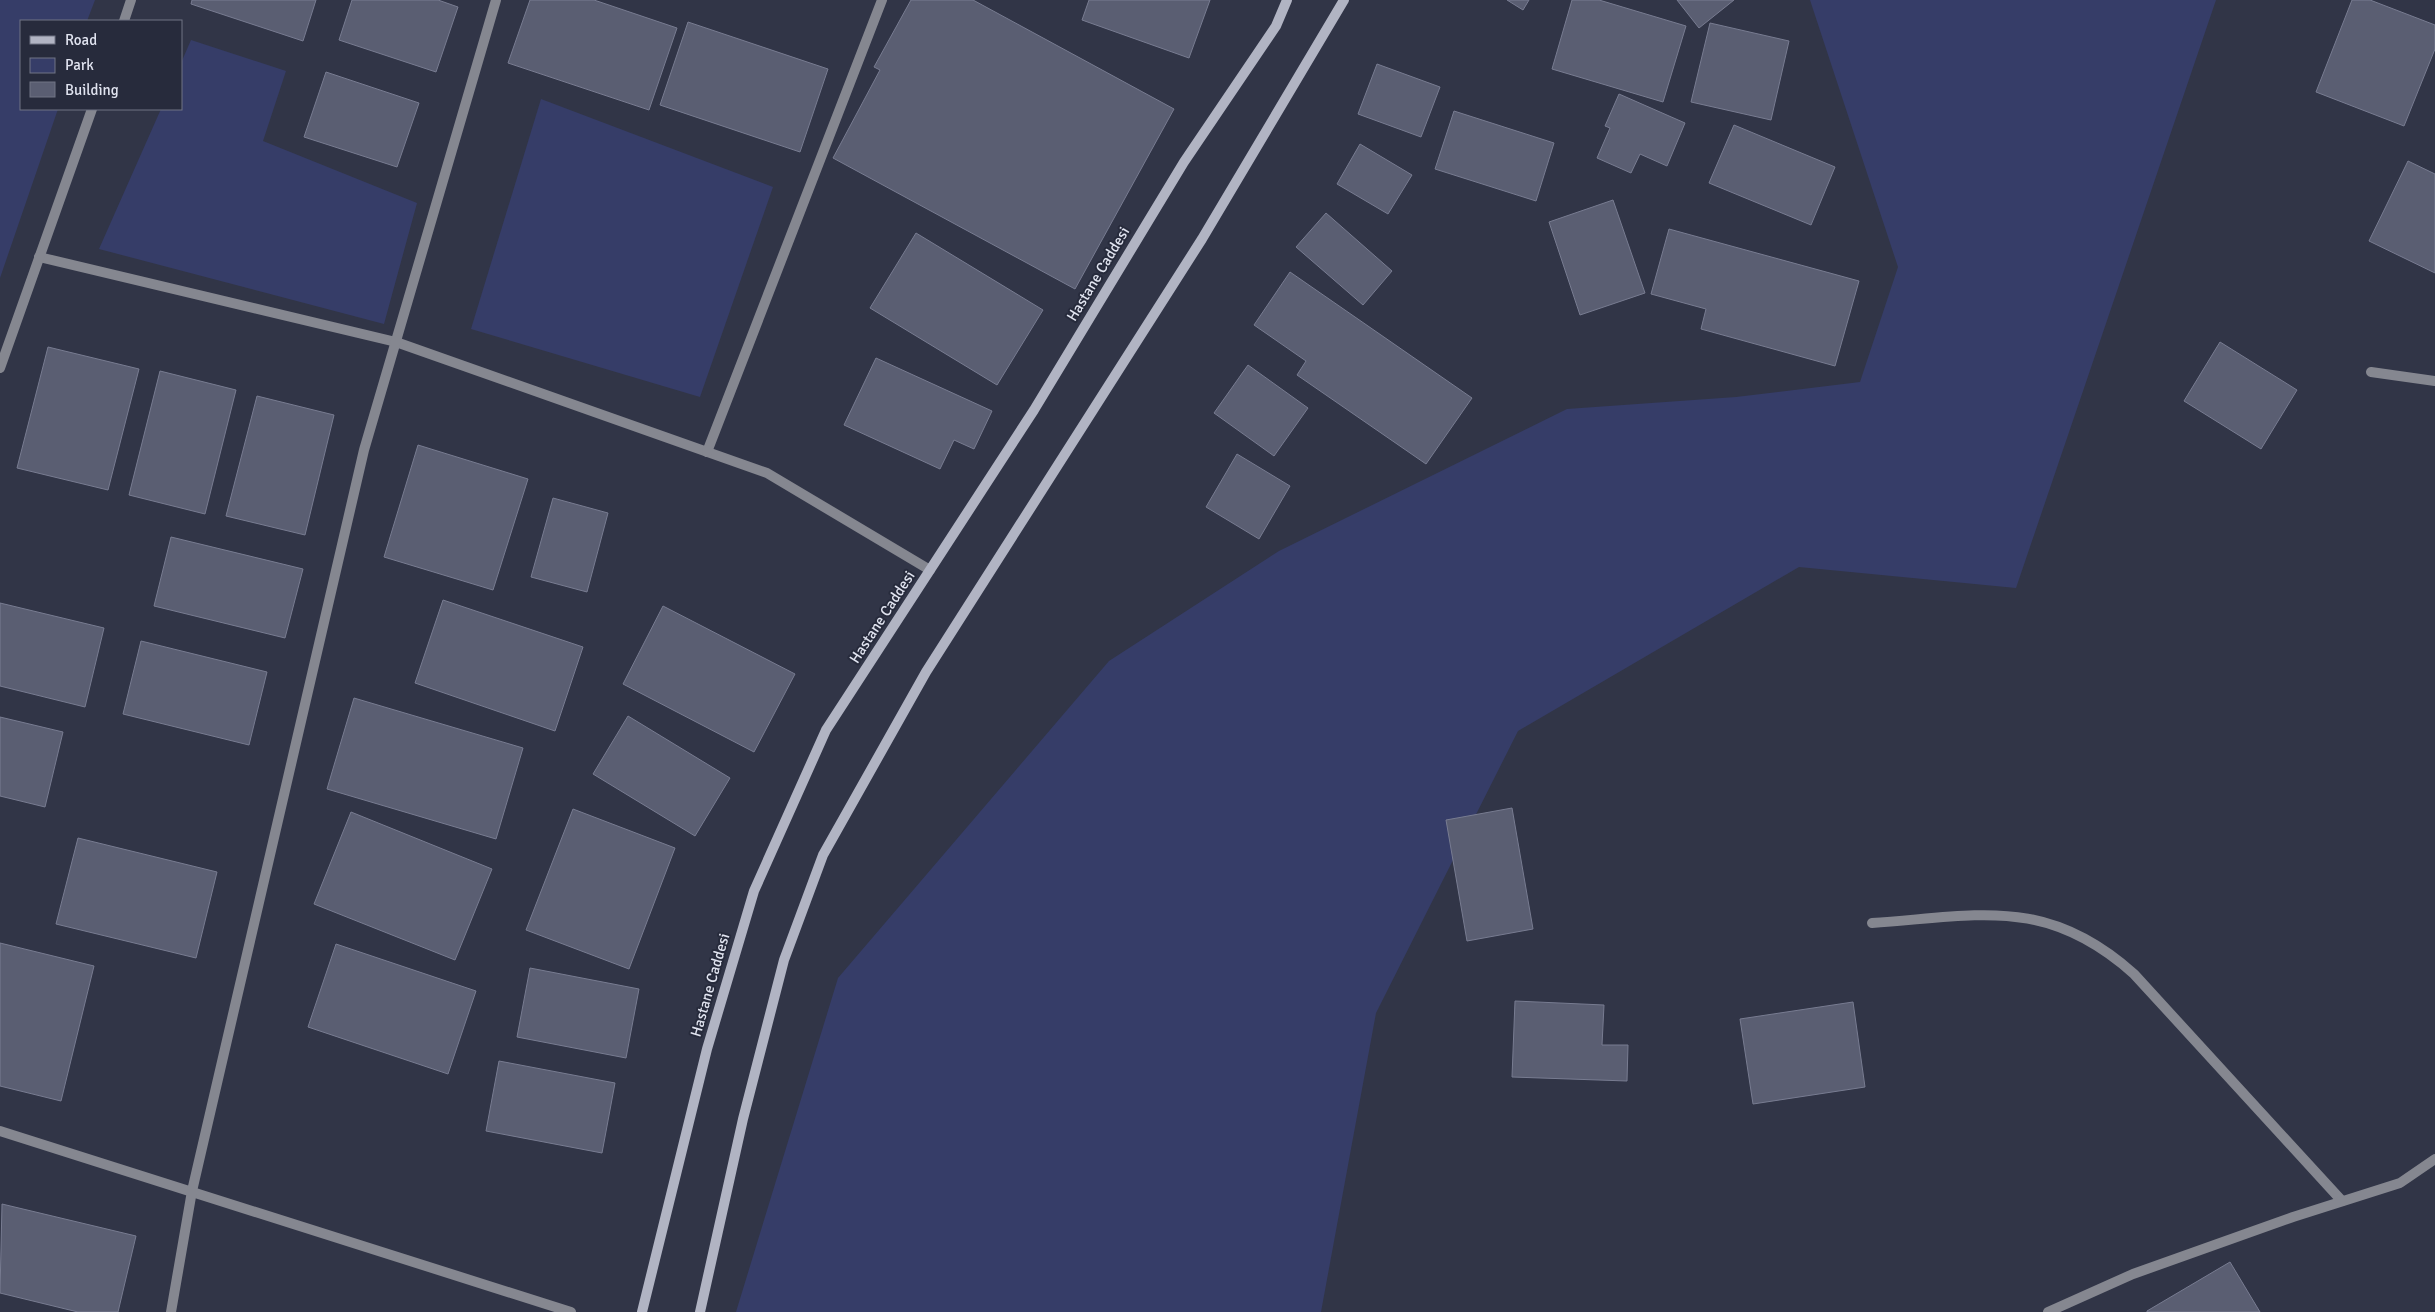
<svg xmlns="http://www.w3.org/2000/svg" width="2435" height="1312" font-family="Signika,sans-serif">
	<rect width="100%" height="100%" fill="#313547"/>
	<!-- green -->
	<g fill="#363d68">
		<polygon points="0,0 95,0 87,21 21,21 21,109 58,109 0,278"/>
		<polygon points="1810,0 2216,0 2016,588 1799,567 1518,731 1376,1013 1321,1312 736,1312 838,978 1109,661 1279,551 1567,409 1736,397 1860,382 1898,267"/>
		<polygon points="191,40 286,71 263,141 417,203 384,324 99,249 161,109 181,109 181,63"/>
		<polygon points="541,99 773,187 700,397 471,329"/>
	</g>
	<!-- building -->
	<g fill="#5a5e72" stroke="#787c91">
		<polygon points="192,0 316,0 303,41 191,4"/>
		<polygon points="352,0 438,0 458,7 436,72 339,40"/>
		<polygon points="530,0 594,0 677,28 649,110 508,63"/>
		<polygon points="911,0 973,0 1174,109 1075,289 833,158 880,70 874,67"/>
		<polygon points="1089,0 1210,0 1189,58 1082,20"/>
		<polygon points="1507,0 1529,0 1523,10"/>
		<polygon points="1572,0 1599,0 1686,26 1663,102 1552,69"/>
		<polygon points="1677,0 1734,0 1699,28"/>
		<polygon points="2352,0 2370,0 2435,25 2435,49 2404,126 2316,92"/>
		<polygon points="688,22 828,69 800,152 660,105"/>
		<polygon points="1710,23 1789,41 1771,120 1691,102"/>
		<polygon points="1377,64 1440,87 1421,137 1358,114"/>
		<polygon points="326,72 419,103 397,167 304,137"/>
		<polygon points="1619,94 1685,123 1667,166 1640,154 1631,173 1597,158 1610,128 1605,126"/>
		<polygon points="1454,111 1554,143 1536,201 1435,169"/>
		<polygon points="1734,125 1835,167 1811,225 1709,183"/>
		<polygon points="1360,144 1412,175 1388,214 1337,184"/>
		<polygon points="2408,161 2435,174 2435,273 2369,241"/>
		<polygon points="1613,200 1645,293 1580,315 1549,222"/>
		<polygon points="1326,213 1392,271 1363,305 1296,247"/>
		<polygon points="1669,229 1859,281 1835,366 1701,329 1706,309 1651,294"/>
		<polygon points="916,233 1043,310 997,385 870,308"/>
		<polygon points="1290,272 1472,398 1426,464 1297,375 1306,361 1254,325"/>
		<polygon points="2220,342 2297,390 2261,449 2184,401"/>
		<polygon points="48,347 139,369 108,490 17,468"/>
		<polygon points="876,358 992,411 974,449 954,440 940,469 844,425"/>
		<polygon points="1248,365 1308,408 1274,456 1214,413"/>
		<polygon points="160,371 236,390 205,514 129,495"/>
		<polygon points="257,396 334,415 305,535 226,516"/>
		<polygon points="418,445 528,479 493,590 384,557"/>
		<polygon points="1237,454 1290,486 1259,539 1206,507"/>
		<polygon points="553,498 608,513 587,592 531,577"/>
		<polygon points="171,537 303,569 285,638 154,606"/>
		<polygon points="443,600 583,647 555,731 415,683"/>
		<polygon points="0,603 104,628 85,707 0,686"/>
		<polygon points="663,606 795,674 754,752 623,684"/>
		<polygon points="141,641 267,672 249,745 123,714"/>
		<polygon points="354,698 523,748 496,839 327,789"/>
		<polygon points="628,716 730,778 695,836 593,774"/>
		<polygon points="0,717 63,732 45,807 0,796"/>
		<polygon points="1512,808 1533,929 1467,941 1446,820"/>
		<polygon points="573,809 675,848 629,969 526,930"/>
		<polygon points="351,812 492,869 455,960 314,904"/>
		<polygon points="78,838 217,872 196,958 56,924"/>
		<polygon points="0,943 94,966 61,1101 0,1086"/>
		<polygon points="336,944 476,991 448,1074 308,1027"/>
		<polygon points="530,968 639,989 626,1058 517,1037"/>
		<polygon points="1515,1001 1604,1005 1602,1045 1628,1045 1627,1081 1512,1077"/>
		<polygon points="1853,1002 1865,1087 1753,1104 1740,1019"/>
		<polygon points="499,1061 615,1083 602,1153 486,1131"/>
		<polygon points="2,1204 136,1236 118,1312 78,1312 0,1293"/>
		<polygon points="2230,1262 2260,1312 2147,1312 2147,1311"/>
	</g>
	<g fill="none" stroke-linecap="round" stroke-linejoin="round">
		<!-- lane -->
		<g stroke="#858790" stroke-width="10">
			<polyline points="2371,372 2435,381"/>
			<path d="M1872,923C1978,916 2046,895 2134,974L2342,1201"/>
		</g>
		<!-- street -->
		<g stroke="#858790" stroke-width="10">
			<polyline points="124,21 131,0"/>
			<polyline points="39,257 396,342 767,473 930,570"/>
			<polyline points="0,368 92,109"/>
			<polyline points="707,452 882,0"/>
			<polyline points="0,1131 571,1312"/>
			<polyline points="171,1312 192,1191 364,450 496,0"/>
			<polyline points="2048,1312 2133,1274 2293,1217 2400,1183 2435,1159"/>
		</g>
		<!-- secondary -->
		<g stroke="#b1b4c3" stroke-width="10">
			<polyline points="642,1312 707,1049 754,891 826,730 1034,410 1184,162 1276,26 1287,0"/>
			<polyline points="700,1312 743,1119 784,960 823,855 926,672 1202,239 1344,0"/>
		</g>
	</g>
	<g text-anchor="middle" stroke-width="4" stroke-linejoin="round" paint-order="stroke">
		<!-- street labels -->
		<g font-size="15" fill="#e1e4f0" stroke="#272b3c">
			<text transform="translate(1098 274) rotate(-59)" y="5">Hastane Caddesi</text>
			<text transform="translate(882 617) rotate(-57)" y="5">Hastane Caddesi</text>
			<text transform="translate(710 985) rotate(-74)" y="5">Hastane Caddesi</text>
		</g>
	</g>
	<!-- legend -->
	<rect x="20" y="20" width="162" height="90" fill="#272b3c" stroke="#717584"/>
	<rect x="30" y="36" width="25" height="8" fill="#b1b4c3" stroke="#717584"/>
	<text x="65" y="45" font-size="15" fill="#e1e4f0">Road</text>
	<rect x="30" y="58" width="25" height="15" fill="#363d68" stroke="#717584"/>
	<text x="65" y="70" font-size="15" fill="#e1e4f0">Park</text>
	<rect x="30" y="82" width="25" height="15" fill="#5a5e72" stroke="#717584"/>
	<text x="65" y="95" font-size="15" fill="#e1e4f0">Building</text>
</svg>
